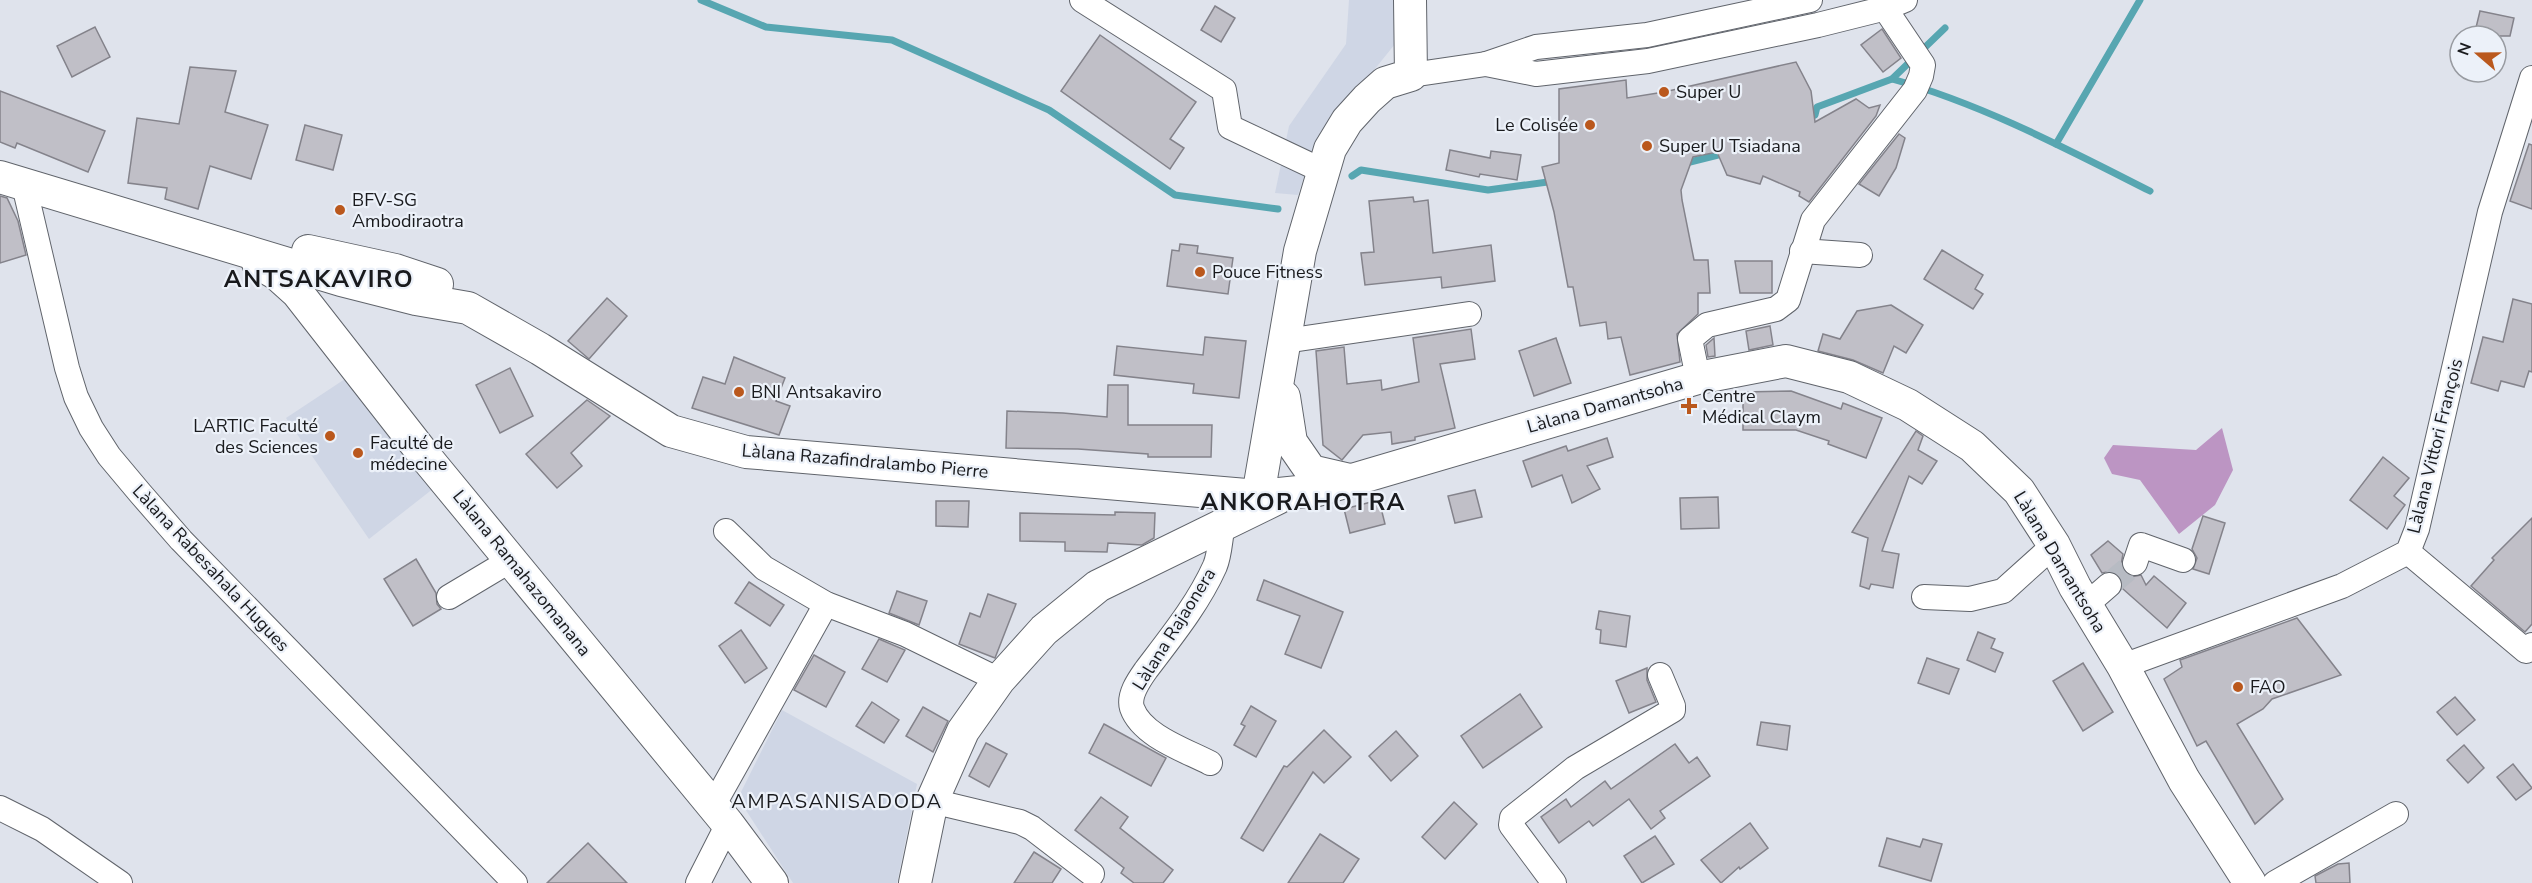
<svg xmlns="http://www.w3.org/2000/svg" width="2532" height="883" font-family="'Nunito Sans',sans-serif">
	<rect width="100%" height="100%" fill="#dfe3ec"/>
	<!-- built -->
	<g fill="#cfd6e5">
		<polygon points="1349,0 1395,0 1395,44 1315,143 1298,195 1275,193 1289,126 1346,44"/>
		<polygon points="348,377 434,488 369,539 286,418"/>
		<polygon points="782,710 917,784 897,883 793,883 738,798"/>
	</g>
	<!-- forest -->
	<polygon fill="#bc95c3" points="2222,428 2233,470 2215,505 2179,534 2140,480 2112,474 2104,458 2113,445 2196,450"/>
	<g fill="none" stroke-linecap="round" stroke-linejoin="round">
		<!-- stream -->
		<g stroke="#57a6b1" stroke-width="7">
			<polyline points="701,0 766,27 892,40 1049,110 1175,195 1278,209"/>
			<path d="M1892,79C1982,104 2067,149 2150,191"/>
			<polyline points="1808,118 1815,115 1817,107 1892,79 1945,28"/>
			<polyline points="2056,144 2140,0"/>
			<polyline points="1682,164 1726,153"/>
			<polyline points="1352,176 1361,170 1488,190 1555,181"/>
		</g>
	</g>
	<!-- building -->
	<g fill="#c0bfc7" stroke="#84838b" stroke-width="1.5">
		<polygon points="1215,6 1235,18 1221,42 1201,30"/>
		<polygon points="2480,11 2514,18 2510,36 2474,36"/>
		<polygon points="95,27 110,57 72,77 57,46"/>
		<polygon points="1882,29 1901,58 1883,72 1861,45"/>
		<polygon points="1100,35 1196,102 1170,139 1184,148 1170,169 1061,91"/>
		<polygon points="1796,62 1811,91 1815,122 1856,99 1869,108 1880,105 1876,116 1809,202 1799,196 1800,192 1763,176 1760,184 1727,175 1717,152 1693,157 1681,190 1682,200 1694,260 1708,260 1710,293 1698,293 1698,314 1677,334 1680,362 1630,375 1621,337 1608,339 1606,322 1580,326 1573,287 1568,287 1554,212 1542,167 1559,163 1559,89 1626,80 1627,98 1664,92"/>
		<polygon points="190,67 236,71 225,112 268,125 251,179 210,166 198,209 165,199 167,188 128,183 137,118 179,124"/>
		<polygon points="0,91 105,131 88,172 17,143 15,148 0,142"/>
		<polygon points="305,125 342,135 333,170 296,160"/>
		<polygon points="1899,134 1905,138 1896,168 1879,196 1859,184"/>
		<polygon points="2529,144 2532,145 2532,209 2510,201"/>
		<polygon points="1450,150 1490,158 1491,151 1521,155 1517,180 1480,174 1479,177 1446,170"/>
		<polygon points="0,196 7,198 18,221 26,255 0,263"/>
		<polygon points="1413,197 1414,202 1428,200 1433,253 1491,245 1495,281 1442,288 1441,277 1365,285 1361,253 1374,252 1369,201"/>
		<polygon points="1180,244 1198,246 1197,253 1233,258 1228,294 1167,286 1172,250 1179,251"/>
		<polygon points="1942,250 1983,275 1975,289 1983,294 1973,309 1924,279"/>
		<polygon points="1735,261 1772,261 1772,293 1740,293"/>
		<polygon points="607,298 627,316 589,359 568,341"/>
		<polygon points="2513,299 2532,304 2532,372 2529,371 2524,387 2501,381 2498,391 2471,383 2483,337 2503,342"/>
		<polygon points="1891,305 1923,325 1906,353 1894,346 1883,373 1853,360 1818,351 1823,334 1840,339 1857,311"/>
		<polygon points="1770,326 1773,345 1749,350 1746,331"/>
		<polygon points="1471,329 1475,359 1440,364 1455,428 1415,437 1415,440 1392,444 1391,432 1363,435 1342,460 1323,445 1316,351 1344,347 1347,384 1381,380 1382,390 1419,382 1413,338"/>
		<polygon points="1205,337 1246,341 1239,398 1193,393 1194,384 1114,375 1117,346 1203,355"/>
		<polygon points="1556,338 1571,383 1534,396 1519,351"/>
		<polygon points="1714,338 1715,356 1708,357 1706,345"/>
		<polygon points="734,357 785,378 776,401 790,406 779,435 692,408 703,377 725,384"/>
		<polygon points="510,368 533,416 500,433 476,385"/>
		<polygon points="1108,385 1128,385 1128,425 1212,425 1211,457 1148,457 1148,454 1078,449 1006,448 1007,411 1063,413 1107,417"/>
		<polygon points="1791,391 1841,409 1843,403 1882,418 1866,458 1828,444 1829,441 1796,430 1743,430 1743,392"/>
		<polygon points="587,400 610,416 571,453 582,466 557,488 526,454"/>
		<polygon points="1916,431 1923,436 1918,450 1937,461 1922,484 1909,476 1882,551 1899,554 1893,588 1871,584 1869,589 1860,586 1868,538 1852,532"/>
		<polygon points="1607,438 1613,457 1587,466 1600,489 1572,503 1562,475 1532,487 1523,461 1566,446 1568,451"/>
		<polygon points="2383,457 2409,478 2394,496 2405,505 2387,529 2350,500"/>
		<polygon points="1475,490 1482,517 1455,523 1448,496"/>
		<polygon points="1718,497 1719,528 1681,529 1680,498"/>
		<polygon points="1379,500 1385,524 1350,533 1344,509"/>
		<polygon points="936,501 969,501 968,527 936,526"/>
		<polygon points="1115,512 1155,513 1154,538 1142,545 1108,543 1107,552 1065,551 1065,542 1020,541 1020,513 1115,515"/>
		<polygon points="2203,516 2225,523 2209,574 2193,569 2197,558 2192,549"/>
		<polygon points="2532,518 2532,624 2525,632 2471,586 2494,560 2492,558"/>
		<polygon points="2108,541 2123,554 2121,565 2125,573 2131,577 2141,575 2146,585 2154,576 2186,603 2167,628 2123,589 2123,582 2119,575 2113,571 2102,573 2091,555"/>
		<polygon points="416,559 436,593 437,604 441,609 413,626 384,579"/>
		<polygon points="1264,580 1343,612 1321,668 1285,654 1300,616 1257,600"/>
		<polygon points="749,582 784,605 770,626 735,603"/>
		<polygon points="897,591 927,601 919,625 889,613"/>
		<polygon points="988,594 1016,604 995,658 959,644 970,613 980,617"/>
		<polygon points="1599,611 1630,616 1626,647 1600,643 1601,630 1596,629"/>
		<polygon points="2297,618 2341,675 2272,699 2263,709 2237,724 2283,799 2255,824 2206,741 2197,746 2164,679 2182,667 2180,660"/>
		<polygon points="741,630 767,668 745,683 719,646"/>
		<polygon points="1978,632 1995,639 1991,648 2003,653 1995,672 1967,660"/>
		<polygon points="879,639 905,650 887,682 862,669"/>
		<polygon points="814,655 845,672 826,707 794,690"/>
		<polygon points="1927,658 1959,669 1949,694 1918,683"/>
		<polygon points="2083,663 2113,712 2083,731 2053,681"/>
		<polygon points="1647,668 1647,680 1656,702 1629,713 1616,681"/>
		<polygon points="1520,694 1542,727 1483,768 1461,736"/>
		<polygon points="2455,697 2475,720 2457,735 2437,712"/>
		<polygon points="872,702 899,720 884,743 856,726"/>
		<polygon points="1251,706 1276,721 1256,757 1234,745 1245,726 1241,724"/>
		<polygon points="923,707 948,721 933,752 906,736"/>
		<polygon points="1761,722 1790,726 1787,750 1757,745"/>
		<polygon points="1104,724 1166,758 1151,786 1089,753"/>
		<polygon points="1324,730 1351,757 1324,783 1313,772 1263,851 1241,838 1284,766 1287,767"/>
		<polygon points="1396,731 1418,756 1391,781 1369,756"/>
		<polygon points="986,743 1007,754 989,787 969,776"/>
		<polygon points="1675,744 1689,763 1697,757 1710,776 1660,811 1665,818 1651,829 1629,799 1593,826 1589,821 1559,843 1541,817 1566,799 1571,807 1605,781 1611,789"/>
		<polygon points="2464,745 2484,768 2468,783 2447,760"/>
		<polygon points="2513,764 2532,788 2516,800 2497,777"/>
		<polygon points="1101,797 1128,817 1120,828 1173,870 1163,883 1134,883 1121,873 1124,868 1075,830"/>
		<polygon points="1454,802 1477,824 1445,859 1422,837"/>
		<polygon points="1750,823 1768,848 1740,869 1739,867 1721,883 1701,860"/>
		<polygon points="1320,834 1359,859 1343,883 1288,883"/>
		<polygon points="1655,836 1674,864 1642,883 1624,856"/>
		<polygon points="1887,838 1920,847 1923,839 1942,844 1931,881 1879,866"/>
		<polygon points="588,843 627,883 547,883"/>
		<polygon points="1034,852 1061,869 1052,883 1014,883"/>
		<polygon points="2349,863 2350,883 2316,883 2315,876 2338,864"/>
	</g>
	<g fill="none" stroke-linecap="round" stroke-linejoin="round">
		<!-- minor-tunnel -->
		<polyline stroke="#b7bbc3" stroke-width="24" stroke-dasharray="24 12" stroke-linecap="butt" points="2109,585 2135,563"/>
		<!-- minor casing -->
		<g stroke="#60646b" stroke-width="26">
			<g id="minor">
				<polyline points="1082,0 1224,90 1230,127 1323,171"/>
				<polyline points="1486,64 1536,74 1648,61 1818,25 1886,8 1905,0"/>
				<polyline points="1411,75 1486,64 1536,47 1647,35 1810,0"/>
				<polyline points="24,185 67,368 76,397 91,428 109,456 140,493 181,540 515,883"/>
				<polyline points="1802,251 1860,255"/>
				<polyline points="1285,341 1469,314"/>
				<polyline points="1698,378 1690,339 1707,325 1776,309 1788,300 1813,220 1915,90 1921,76 1923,65 1884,7"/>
				<polyline points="726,531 764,568 826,604 905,634 999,680"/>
				<polyline points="2408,552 2526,651 2532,645"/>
				<polyline points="2135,563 2141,545 2183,560"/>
				<polyline points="449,597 511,560"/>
				<polyline points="1924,597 1970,599 2003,591 2054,545"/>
				<polyline points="2086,605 2109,585"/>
				<polyline points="2123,666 2342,586 2408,552 2417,529 2490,212 2532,78"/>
				<path d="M1210,763C1185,750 1142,736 1132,708C1128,695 1139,680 1146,670C1171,637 1198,604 1215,566C1220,554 1220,538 1223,525"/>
				<polyline points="932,801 1020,822 1032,828 1092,874"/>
				<polyline points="713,806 826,604"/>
				<polyline points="0,808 42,829 120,883"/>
				<polyline points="698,883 728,824"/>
				<polyline points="1554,883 1511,825 1512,818 1575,768 1673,710 1673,706 1660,675"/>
				<polyline points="2275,883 2396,814"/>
			</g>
		</g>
		<!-- major casing -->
		<g stroke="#60646b" stroke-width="34">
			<g id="major">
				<polyline points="0,177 341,280 416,299 468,308 540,349 671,431 746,452 1258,496 1318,490 1698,378 1786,361 1849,377 1908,405 1972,446 2019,491 2054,545 2075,587 2123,666 2184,780 2250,883"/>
				<polyline points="308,251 395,270 437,284"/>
				<polyline points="258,263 277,274 297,292 429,461 728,824 772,883"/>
				<polyline points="1284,397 1291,442 1311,471 1350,480"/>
				<polyline points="1258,496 1300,251 1330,149 1347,121 1367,99 1385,83 1411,75 1410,0"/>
				<polyline points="915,883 932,801 963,731 999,680 1044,630 1098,586 1278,498"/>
			</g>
		</g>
		<!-- minor -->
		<use href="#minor" stroke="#fff" stroke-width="24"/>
		<!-- major -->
		<use href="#major" stroke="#fff" stroke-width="32"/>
	</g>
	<!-- markers -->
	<g fill="#ba581d" stroke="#ecf1f9" stroke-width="2">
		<circle cx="1664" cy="92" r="6"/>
		<circle cx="1590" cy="125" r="6"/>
		<circle cx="1647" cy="146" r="6"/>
		<circle cx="340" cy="210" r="6"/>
		<circle cx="1200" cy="272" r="6"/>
		<circle cx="739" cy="392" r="6"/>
		<path d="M1686 397h6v6h6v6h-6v6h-6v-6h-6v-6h6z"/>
		<circle cx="330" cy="436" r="6"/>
		<circle cx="358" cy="453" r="6"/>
		<circle cx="2238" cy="687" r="6"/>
	</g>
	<g text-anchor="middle" stroke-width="4.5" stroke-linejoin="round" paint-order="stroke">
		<!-- poi labels -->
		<g font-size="18" fill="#191a1d" stroke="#ecf1f9" text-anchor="start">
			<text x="1676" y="98">Super U</text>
			<text x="1578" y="131" text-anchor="end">Le Colisée</text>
			<text x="1659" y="152">Super U Tsiadana</text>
			<text x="352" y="206">BFV-SG<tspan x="352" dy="21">Ambodiraotra</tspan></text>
			<text x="1212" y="278">Pouce Fitness</text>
			<text x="751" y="398">BNI Antsakaviro</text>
			<text x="1702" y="402">Centre<tspan x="1702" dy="21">Médical Claym</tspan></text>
			<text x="318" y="432" text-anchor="end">LARTIC Faculté<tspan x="318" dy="21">des Sciences</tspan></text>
			<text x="370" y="449">Faculté de<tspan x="370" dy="21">médecine</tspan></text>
			<text x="2250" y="693">FAO</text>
		</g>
		<!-- street labels -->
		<g font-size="18" fill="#191a1d" stroke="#ecf1f9">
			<text transform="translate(1605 405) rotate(-16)" y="6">Làlana Damantsoha</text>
			<text transform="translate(2435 446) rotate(-76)" y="6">Làlana Vittori François</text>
			<text transform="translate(865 461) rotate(5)" y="6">Làlana Razafindralambo Pierre</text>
			<text transform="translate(2060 562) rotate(59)" y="6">Làlana Damantsoha</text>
			<text transform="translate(211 568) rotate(47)" y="6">Làlana Rabesahala Hugues</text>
			<text transform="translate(522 573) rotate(51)" y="6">Làlana Ramahazomanana</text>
			<text transform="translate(1174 629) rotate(-58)" y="6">Làlana Rajaonera</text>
		</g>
		<!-- neighbourhood labels -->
		<g font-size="20" letter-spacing="1.5" fill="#191a1d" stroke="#ecf1f9">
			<text x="837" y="808">AMPASANISADODA</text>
		</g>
		<!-- district labels -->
		<g font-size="24" font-weight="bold" letter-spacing="1.5" fill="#191a1d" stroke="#ecf1f9">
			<text x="319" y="287">ANTSAKAVIRO</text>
			<text x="1303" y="510">ANKORAHOTRA</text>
		</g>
	</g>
	<!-- north arrow -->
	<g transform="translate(2478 54) rotate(290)"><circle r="28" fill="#ecf1f9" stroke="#989ba1" stroke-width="1.5"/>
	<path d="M0-4.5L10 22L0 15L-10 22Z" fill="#ba581d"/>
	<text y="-9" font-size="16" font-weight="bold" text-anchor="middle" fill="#191a1d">N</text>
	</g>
</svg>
